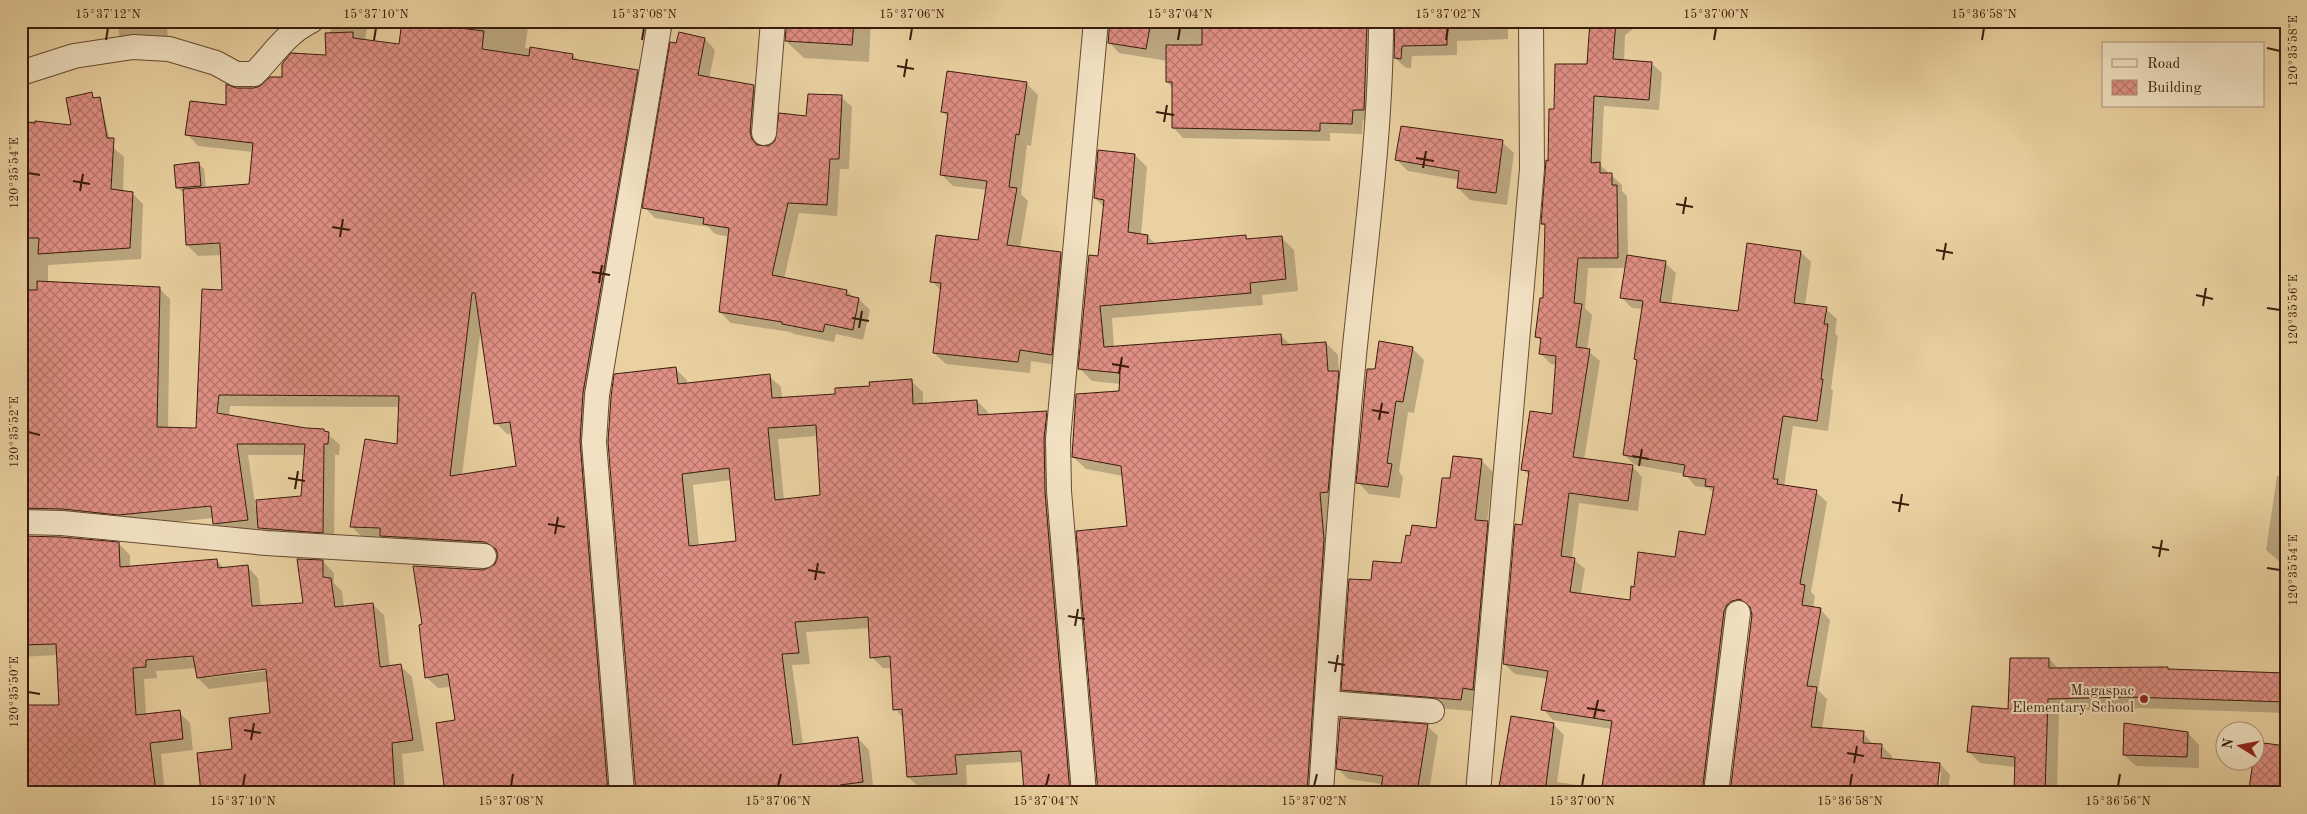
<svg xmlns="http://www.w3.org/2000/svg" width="2307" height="814" font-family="'Old Standard TT',serif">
	<defs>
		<pattern id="building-cross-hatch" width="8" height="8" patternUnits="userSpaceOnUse" patternTransform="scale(1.25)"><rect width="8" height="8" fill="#e08f84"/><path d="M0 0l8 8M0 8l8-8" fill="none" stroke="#b7746a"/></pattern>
	</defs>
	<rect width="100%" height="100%" fill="#ead1a1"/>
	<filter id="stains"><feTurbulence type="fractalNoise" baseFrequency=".004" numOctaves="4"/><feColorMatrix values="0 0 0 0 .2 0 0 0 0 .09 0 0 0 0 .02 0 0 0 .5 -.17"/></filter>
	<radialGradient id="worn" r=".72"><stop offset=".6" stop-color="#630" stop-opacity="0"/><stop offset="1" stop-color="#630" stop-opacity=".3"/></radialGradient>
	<!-- shadow -->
	<g fill="#0003" fill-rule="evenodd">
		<polygon points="118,21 166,21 169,46 131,46 119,35"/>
		<path d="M332,21H368L365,41L400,46L415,21H529L525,48L573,55L579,61L637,71L649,82L594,405L618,793H445L456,722L451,687L438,688L426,677L484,571L496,565L499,557L497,553L393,547L362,537L351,526L398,446L400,407L230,406L229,416L306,429L323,430L340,445L339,455H335L334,543L271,539L259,527V531L226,535L215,523L214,518L131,526L21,525V120L72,126L91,94L102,105L111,146L124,157L123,192L132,193L143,204L141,259L48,265V283L159,288L170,299L168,428L197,429L223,291L222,255L198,256L187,245L184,193L177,188L198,163L204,169L206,189L251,185L253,152L198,146L187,134L227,106L236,89L260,88L327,56ZM481,327L496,423L507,434H513L518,467L462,475ZM248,455H305L302,498L256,510Z"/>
		<polygon points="787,21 871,21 869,62 804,58 786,41"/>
		<polygon points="1109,21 1382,21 1374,120 1363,120 1362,134 1330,133 1330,141 1183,138 1173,127 1173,88 1167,82 1168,61 1119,53 1109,42"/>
		<polygon points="1395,21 1508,21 1508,39 1457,41 1457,55 1412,56 1411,68 1406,68 1395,58"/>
		<path d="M1591,21H1644L1625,35L1624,61L1651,63L1662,73L1659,110L1604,106L1601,166L1622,185V191L1627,196L1628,256L1665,263L1676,273L1671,305L1739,312L1801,252L1811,262L1805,306L1826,309L1837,319L1835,333L1838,336L1831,389L1833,391L1828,431L1793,426L1784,487L1816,492L1827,502L1811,592L1815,596L1813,608L1820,609L1830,620L1818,690L1827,699L1822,729L1863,732L1873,745L1882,746L1892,756V760L1940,764L1950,775L1948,793H1939L1941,772L1731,793L1752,609L1743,611L1714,793H1498L1553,724L1564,735L1557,782L1603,789L1612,729L1553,720L1543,709L1548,679L1515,674L1504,664L1529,476L1523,469L1553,416L1557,365L1551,364L1540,353L1542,342L1537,337L1545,300L1546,227L1542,224L1556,110L1588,65ZM1588,268H1626L1621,297L1632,308L1643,309L1635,359L1638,362L1624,455L1635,465L1685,474L1695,486L1708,488L1714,493L1706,536L1636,588L1631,601L1581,594L1585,569L1572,558L1579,503L1638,511L1642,477L1632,466L1584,460L1600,361L1587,350L1592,315L1585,308Z"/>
		<polygon points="705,39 715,50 709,79 753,86 764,97 761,146 770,147 808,117 841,97 852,107 849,169 840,169 837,216 799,213 784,279 847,291 854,298 859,299 870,310 863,340 836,334 834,342 794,334 791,332 731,323 720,312 730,237 715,234 708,227 655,218 644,207 677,44"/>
		<polygon points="1026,83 1038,95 1031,146 1027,145 1021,194 1028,201 1020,247 1061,253 1072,264 1063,366 1031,361 1030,373 946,364 934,353 941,291 932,281 979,241 987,190 953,186 942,175 949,118 943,112"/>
		<polygon points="1502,142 1514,153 1507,205 1470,200 1458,188 1459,180 1408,171 1396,159"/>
		<polygon points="1135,155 1147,167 1141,235 1147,236 1156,244 1245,236 1249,240 1282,238 1294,250 1298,291 1262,295 1263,305 1112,318 1114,347 1280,335 1291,345 1326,343 1338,355 1339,373 1350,384 1320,793 1116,793 1128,527 1123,476 1086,469 1073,457 1121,392 1121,384 1092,381 1079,368 1099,258 1104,207 1095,198"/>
		<polygon points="1412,348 1424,360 1414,413 1408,412 1399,472 1403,477 1400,498 1369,494 1358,482 1376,370"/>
		<path d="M676,369L687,380V384L769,376L781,387L782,399L837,396L871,387L911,381L923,392V404L977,401L988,412V416L1046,412L1058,423L1079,781L1035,785L1023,762L966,765L967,785L920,788L908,777L904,719L895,709L892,668H883L872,657L870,628L806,632L810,664L792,665L803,745L858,738L869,750L874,793H637ZM818,436L821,497L784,501L778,439ZM731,480L738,542L699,546L693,485Z"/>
		<polygon points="1482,461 1493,472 1487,522 1498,534 1484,700 1473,698 1472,711 1354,701 1343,690 1372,581 1402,564 1437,530 1451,480"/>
		<polygon points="2277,476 2286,477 2286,567 2266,550"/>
		<path d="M21,537L119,544L130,555V568L217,561L225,569L247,566L258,578L261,607L305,604L323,561L334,573V583L342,591L344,607L372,604L384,615L390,667L400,665L412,677L424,751L402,754L405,793H202L233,750L272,714L268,681L209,689L198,678L197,668L156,671L157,678L144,679L146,715L179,712L190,723L193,750L161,754L165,793H21L61,707L58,655L21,657ZM272,667V670L206,678V676Z"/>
		<polygon points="2049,659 2059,669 2168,668 2170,671 2286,674 2286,713 2140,708 2059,711 2057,793 2015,793 2016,767 1980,763 1969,752 2010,710"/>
		<polygon points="1427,726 1438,736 1429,791 1348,779 1338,769"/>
		<polygon points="2188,733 2199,745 2199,768 2136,766 2124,755"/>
		<polygon points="2254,762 2286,793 2255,793 2250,788"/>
	</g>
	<!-- building -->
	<g fill="url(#building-cross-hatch)" stroke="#3a1c0b" fill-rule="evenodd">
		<path d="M402,21L484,31L482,49L529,56L530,47L573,54L572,59L638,70L583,393L580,441L608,793H445L436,723L455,720L448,674L425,678L419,625L422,624L413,566L484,570L495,564L498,556L496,549L485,542L380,536V528L350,527L365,439L397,444L399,396L219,395L217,413L306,428L324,429V431L329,432L328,444H324L323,533L258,528L256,500L301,496L305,444H237L248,520L213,524L211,506L118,515L63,509L21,508V290H37V281L160,287L157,427L196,428L202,289L222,290L220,243L186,245L183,189L249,184L253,143L185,135L190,101L226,105V84L236,88H254L260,86L270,77H282V64L291,53L326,55L325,33L353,32V38L399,44ZM472,293H475L494,424L510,422L516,466L450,476Z"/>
		<polygon points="787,21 854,21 852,45 785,41"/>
		<polygon points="1110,21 1151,21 1146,49 1108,43"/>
		<polygon points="1202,21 1367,21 1364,110 1353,110 1352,124 1320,123 1320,131 1172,128 1172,82 1166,82 1166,45 1202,45"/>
		<polygon points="1395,21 1447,21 1447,45 1402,46 1401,59 1394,58"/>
		<polygon points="1590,21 1616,21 1613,59 1652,62 1649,100 1594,96 1591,163 1600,162 1600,173 1612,173 1612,185 1617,185 1618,258 1578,258 1574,303 1582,304 1576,347 1590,349 1573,457 1633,465 1628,501 1569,493 1561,556 1575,558 1570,592 1630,600 1631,586 1634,587 1638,552 1675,557 1679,531 1705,535 1714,487 1705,486 1706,479 1683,476 1685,465 1623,455 1637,360 1634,359 1643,301 1620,298 1627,255 1666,261 1660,302 1738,311 1747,243 1801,251 1794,303 1827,307 1824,324 1828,324 1821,379 1823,379 1817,421 1783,416 1773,479 1778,479 1777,484 1817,490 1800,584 1805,585 1802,605 1821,608 1807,686 1817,687 1811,727 1864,731 1863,743 1882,744 1881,758 1940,763 1937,793 1730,793 1752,615 1750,607 1740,599 1732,601 1727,605 1724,611 1702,793 1601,793 1612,721 1541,710 1548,671 1503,664 1515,524 1522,525 1529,471 1521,470 1530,411 1552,414 1556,356 1539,354 1541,338 1535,337 1540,298 1543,298 1545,224 1541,224 1546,160 1548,161 1549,109 1554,109 1555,64 1587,64"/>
		<polygon points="679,32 705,38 698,75 754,85 750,132 752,139 757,145 769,146 775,141 779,113 806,116 808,94 842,95 839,159 830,159 827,205 788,203 772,275 847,290 846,295 859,298 853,330 825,324 823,332 782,324 782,322 719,312 729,228 703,224 704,218 642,208 670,42 676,43"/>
		<polygon points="947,71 1027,82 1019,135 1016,134 1009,187 1017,188 1007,245 1061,252 1052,355 1020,350 1018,362 933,353 941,283 930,282 936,235 978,240 987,181 940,175 948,113 941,112"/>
		<polygon points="92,92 93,98 100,97 107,138 114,138 111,189 133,192 130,248 38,254 39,238 21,238 21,122 35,123 35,121 71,125 66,98"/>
		<polygon points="1401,126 1503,140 1496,193 1457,188 1459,171 1395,160"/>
		<polygon points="1098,150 1135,154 1128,232 1148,235 1147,244 1246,235 1246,239 1282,236 1286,279 1250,283 1251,293 1100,306 1104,347 1281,334 1282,345 1326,342 1328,371 1339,371 1328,492 1320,493 1324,539 1307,793 1098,793 1076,531 1127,526 1121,466 1072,457 1076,394 1119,391 1120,373 1078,369 1089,255 1098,256 1104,200 1094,198"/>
		<polygon points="199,162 201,186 176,188 174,165"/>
		<polygon points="1379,341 1413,347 1403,402 1396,401 1387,463 1392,464 1388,487 1356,483 1367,369 1375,369"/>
		<path d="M676,367L678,384L770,374L772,398L835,394V388L870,386L869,382L912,379L913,404L977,400L978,415L1047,411L1044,439L1045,492L1070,793H1024L1021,751L955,755L957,774L907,777L902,709L893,710L890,656L870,658L868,617L795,622L799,653L782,654L793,745L858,737L863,782L840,785L841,793H636L608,442L611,397L614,374ZM816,425L820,495L775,500L768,428ZM729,468L736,541L689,546L682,474Z"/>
		<polygon points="1453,456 1482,459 1475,520 1488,521 1473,690 1463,688 1461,700 1341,690 1349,579 1371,580 1373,561 1401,563 1406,535 1410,536 1412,525 1436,528 1442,478 1450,478"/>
		<polygon points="21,536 61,537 119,542 120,567 217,559 218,568 248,565 252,606 303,603 297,559 323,560 323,577 331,578 335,607 373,603 380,667 401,664 413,740 392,743 395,793 201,793 197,753 232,749 229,718 270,713 266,669 197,678 193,656 146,660 146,667 133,668 136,715 180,710 183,739 150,743 156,793 21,793 21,705 59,705 56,644 21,645"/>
		<polygon points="2010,658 2049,658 2049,668 2168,667 2168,669 2286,673 2286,702 2128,697 2048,699 2045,793 2014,793 2015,757 1967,752 1972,706 2008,709"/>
		<polygon points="1511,716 1554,723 1545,793 1498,793"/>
		<polygon points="1340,718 1428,724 1417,793 1380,793 1383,776 1336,769"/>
		<polygon points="2124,723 2188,732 2187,757 2123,755"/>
		<polygon points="2256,742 2286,746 2286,793 2249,788 2253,762 2254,762"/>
	</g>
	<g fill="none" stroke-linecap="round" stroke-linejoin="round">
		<!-- street casing -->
		<g stroke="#664930" stroke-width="26">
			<g id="street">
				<path d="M21,73L74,56L133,47L169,49L216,63L236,74H254C273,55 286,33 311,21"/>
				<polyline points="764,133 773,21"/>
				<polyline points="21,522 62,523 266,543 484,556"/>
				<polyline points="1327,703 1432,711"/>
				<polyline points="622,793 594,442 597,395 660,21"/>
				<polyline points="1084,793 1059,491 1058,439 1096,21"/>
				<path d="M1321,793C1330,650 1339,508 1353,366C1364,251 1381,137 1381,21"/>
				<polyline points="1478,793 1532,169 1531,21"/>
				<polyline points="1716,793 1738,613"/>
			</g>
		</g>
		<!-- street -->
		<use href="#street" stroke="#f1e1c2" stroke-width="24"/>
	</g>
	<!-- ticks -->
	<path fill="none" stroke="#3a1c0b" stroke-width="2" d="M106,40L108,28M374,40L376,28M642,40L644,28M910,40L912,28M1178,40L1180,28M1446,40L1448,28M1714,40L1716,28M1982,40L1984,28M2267,48L2280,51M897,66L914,69M904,77L907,59M1156,112L1174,115M1164,122L1167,105M1416,158L1434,161M1423,168L1426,151M28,173L40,175M73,181L90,184M80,191L83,174M1676,204L1693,207M1683,214L1686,197M332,227L350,230M340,237L343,219M1936,250L1953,253M1943,260L1946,243M592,272L610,275M599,283L602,265M2196,295L2213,299M2203,306L2206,288M2267,308L2280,310M852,318L869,321M859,328L862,311M1112,364L1129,367M1119,374L1122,357M1372,410L1389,413M1379,420L1382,403M28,432L40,435M1632,456L1649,459M1639,466L1642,449M288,478L305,481M295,489L298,471M1892,502L1909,505M1899,512L1902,494M548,524L565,527M555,534L558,517M2152,547L2169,550M2159,557L2162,540M2267,568L2280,570M808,570L825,573M815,580L818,563M1068,616L1085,619M1075,626L1078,609M1328,662L1345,665M1335,672L1338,655M28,692L40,694M1587,708L1605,711M1594,718L1598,700M244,730L261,733M251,740L254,723M1847,753L1864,756M1854,763L1857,746M243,786L245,774M511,786L513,774M778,786L781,774M1046,786L1049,774M1314,786L1317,774M1582,786L1584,774M1850,786L1852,774M2118,786L2120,774"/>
	<!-- markers -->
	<circle fill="#8f2418" stroke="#f1e1c2" stroke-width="2" cx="2144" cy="699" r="5"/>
	<g text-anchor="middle" stroke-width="4" stroke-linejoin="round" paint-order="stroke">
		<!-- poi labels -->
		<g font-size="15" fill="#3a1c0b" stroke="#f1e1c2" text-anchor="end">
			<text x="2134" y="695">Magaspac<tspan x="2134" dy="17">Elementary School</tspan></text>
		</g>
	</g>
	<!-- margin -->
	<rect width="2307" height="814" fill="none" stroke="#ead1a1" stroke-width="55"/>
	<!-- legend -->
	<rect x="2102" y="42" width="162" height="65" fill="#f1e1c2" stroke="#a89279"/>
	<rect x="2112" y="59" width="25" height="8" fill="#f1e1c2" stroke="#a89279"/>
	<text x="2147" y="68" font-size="15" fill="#3a1c0b">Road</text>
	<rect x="2112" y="80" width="25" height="15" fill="url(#building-cross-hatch)" stroke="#a89279"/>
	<text x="2147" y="92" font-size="15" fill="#3a1c0b">Building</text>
	<!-- north arrow -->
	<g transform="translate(2240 746) rotate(280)"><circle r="24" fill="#f1e1c2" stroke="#a89279"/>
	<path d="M0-4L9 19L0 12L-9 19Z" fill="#8f2418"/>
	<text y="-8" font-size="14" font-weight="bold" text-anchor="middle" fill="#3a1c0b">N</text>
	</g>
	<rect x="28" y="28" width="2252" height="758" fill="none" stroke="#3a1c0b" stroke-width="2"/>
	<g font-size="12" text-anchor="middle" fill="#3a1c0b">
		<text x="108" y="18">15°37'12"N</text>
		<text x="376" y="18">15°37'10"N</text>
		<text x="644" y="18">15°37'08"N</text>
		<text x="912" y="18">15°37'06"N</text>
		<text x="1180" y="18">15°37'04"N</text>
		<text x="1448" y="18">15°37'02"N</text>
		<text x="1716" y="18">15°37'00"N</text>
		<text x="1984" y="18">15°36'58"N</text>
		<text transform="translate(2293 51) rotate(-90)" y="4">120°35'58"E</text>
		<text transform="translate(14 173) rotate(-90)" y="4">120°35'54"E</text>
		<text transform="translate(2293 310) rotate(-90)" y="4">120°35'56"E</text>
		<text transform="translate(14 432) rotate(-90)" y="4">120°35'52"E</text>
		<text transform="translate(2293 570) rotate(-90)" y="4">120°35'54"E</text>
		<text transform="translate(14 692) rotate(-90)" y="4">120°35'50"E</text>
		<text x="243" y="805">15°37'10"N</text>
		<text x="511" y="805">15°37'08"N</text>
		<text x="778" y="805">15°37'06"N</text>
		<text x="1046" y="805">15°37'04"N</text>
		<text x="1314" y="805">15°37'02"N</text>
		<text x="1582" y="805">15°37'00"N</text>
		<text x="1850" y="805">15°36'58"N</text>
		<text x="2118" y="805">15°36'56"N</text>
	</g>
	<rect width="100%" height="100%" filter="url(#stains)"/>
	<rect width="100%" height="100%" fill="url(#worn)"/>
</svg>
